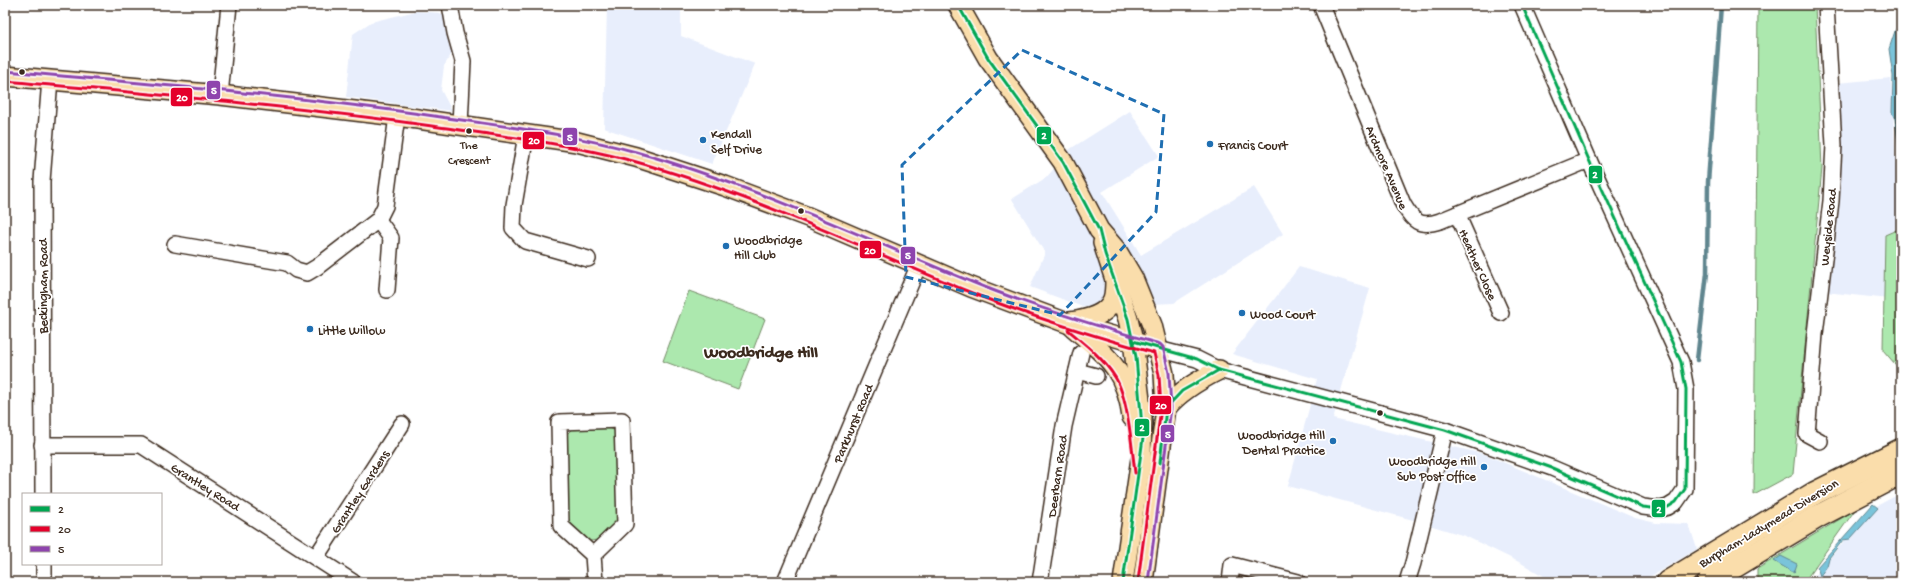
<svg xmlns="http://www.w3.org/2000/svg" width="1906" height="587" font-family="'Gochi Hand',sans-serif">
	<rect width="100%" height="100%" fill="#fff"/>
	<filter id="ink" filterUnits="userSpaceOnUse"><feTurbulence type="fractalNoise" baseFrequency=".025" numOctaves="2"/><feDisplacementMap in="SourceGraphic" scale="8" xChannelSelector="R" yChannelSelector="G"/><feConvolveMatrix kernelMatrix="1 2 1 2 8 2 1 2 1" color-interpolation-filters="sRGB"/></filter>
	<g filter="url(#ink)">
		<!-- built -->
		<g fill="#e8eefc">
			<polygon points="607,5 681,6 681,36 755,64 712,164 604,128"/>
			<polygon points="416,11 440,13 445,16 454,50 444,66 441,90 452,111 346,97 353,34 371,22"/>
			<polygon points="1891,78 1898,201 1889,299 1825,292 1837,83"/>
			<polygon points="1130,111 1159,156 1102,192 1141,255 1254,187 1283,234 1174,303 1083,307 1030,287 1045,253 1012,199 1047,177 1070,149"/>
			<polygon points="1299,267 1370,288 1333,419 1484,454 1635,518 1656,523 1689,524 1697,549 1641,582 1554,582 1521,563 1465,536 1413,520 1288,486 1317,379 1232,354"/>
			<polygon points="1901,493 1901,582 1813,582 1815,576 1871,509"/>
		</g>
		<!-- green -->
		<g fill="#ace8ae" stroke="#748966">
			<polygon points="1758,5 1815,5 1822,168 1793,474 1754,495"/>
			<polygon points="1901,228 1901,371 1883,350 1885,235"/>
			<polygon points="689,291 765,319 738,389 663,361"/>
			<polygon points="606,426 615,431 619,518 598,540 590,541 572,525 567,515 566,435 574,427"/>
			<polygon points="1855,510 1804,582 1757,582 1757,569"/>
		</g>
		<!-- water -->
		<g fill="#7ac4da" stroke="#61868f">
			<polygon points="1901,19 1901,167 1895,119 1892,113 1893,76 1889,49 1895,31"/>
			<polygon points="1873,504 1878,508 1850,539 1843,540 1829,558 1827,566 1820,576 1817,567"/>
			<polygon points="1781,556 1797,564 1794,573 1774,561"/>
		</g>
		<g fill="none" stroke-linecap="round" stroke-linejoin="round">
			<!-- stream -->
			<polyline stroke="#61868f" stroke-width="4.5" points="1697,360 1707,273 1708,182 1721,5"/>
			<!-- minor casing -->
			<g stroke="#3b2a1e" stroke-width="18">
				<g id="minor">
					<polyline points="450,5 455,33 463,61 460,125"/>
					<path d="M1321,5L1403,204C1413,221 1419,228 1440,221L1589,160"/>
					<polyline points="220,95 229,5"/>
					<polyline points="526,135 514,205 513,228 525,241 588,259"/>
					<polyline points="1457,214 1501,313"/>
					<polyline points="378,220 391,238 387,290"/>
					<polyline points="175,244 287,263 296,270 307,273 317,267 378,220 385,206 397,116"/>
					<polyline points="1158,349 1197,359 1219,370 1445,430 1552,468 1643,507 1660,509 1668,507 1676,502 1685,489 1686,389 1681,362 1589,160 1522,5"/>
					<polyline points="1077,371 1096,376"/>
					<polyline points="1820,441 1807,434 1815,334 1831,201 1834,145 1826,5"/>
					<polyline points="42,445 141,445 353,582"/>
					<polyline points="43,494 42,181 50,79"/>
					<polyline points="593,555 625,524 622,420 559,422 561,526 593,555 595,582"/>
					<polyline points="316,557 402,424"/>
					<polyline points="44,564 44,582"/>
					<polyline points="785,582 919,264"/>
					<polyline points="1040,582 1064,426 1081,353"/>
					<polyline points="1230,582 1232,565 1298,582"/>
					<polyline points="1407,582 1413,563 1445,430"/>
				</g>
			</g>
			<!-- major casing -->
			<g stroke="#3b2a1e" stroke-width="22">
				<g id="major">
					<polyline points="958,5 988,58 1063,162 1099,230 1117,251 1133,278 1152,325 1164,374 1166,408 1143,582"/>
					<polyline points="5,76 220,95 397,116 577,142 636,157 725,186 808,217 971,287 1067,323 1158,349"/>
					<polyline points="1103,243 1128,319 1133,341 1142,417 1141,458 1123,582"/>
					<path d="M1070,322C1086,320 1107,316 1113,299C1115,293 1115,285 1115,279"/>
					<path d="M1073,327C1107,356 1126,369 1132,417"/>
					<path d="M1166,408C1180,391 1199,380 1219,370"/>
				</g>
			</g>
			<!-- highway casing -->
			<g stroke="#3b2a1e" stroke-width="25">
				<g id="highway">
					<polyline points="1668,582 1815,493 1901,450"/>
					<polyline points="1709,582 1817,517 1901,473"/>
				</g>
			</g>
			<!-- minor -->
			<use href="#minor" stroke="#fff" stroke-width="15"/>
			<!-- major -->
			<use href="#major" stroke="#faddab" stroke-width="19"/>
			<!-- highway -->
			<use href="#highway" stroke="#faddab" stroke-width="22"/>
			<!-- bus-1 casing -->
			<g stroke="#fff" stroke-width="6">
				<g id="bus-1">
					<polyline points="958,5 988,58 1063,162 1099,230 1105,254 1128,319 1136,357 1143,438 1123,582"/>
					<polyline points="1133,341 1197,359 1219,370 1445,430 1552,468 1643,507 1660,509 1668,507 1676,502 1685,489 1686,389 1681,362 1589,160 1522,5"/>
					<polyline points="1160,463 1166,408 1182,391 1219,370"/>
				</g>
			</g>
			<!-- bus-2 casing -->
			<g stroke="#fff" stroke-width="6">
				<g id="bus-2">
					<path d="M5,81C150,94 295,106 439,127C504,136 569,144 633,161C748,193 856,245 967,291C1028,316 1090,335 1154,353L1159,375L1161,408L1138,581"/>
					<path d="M1068,330C1085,344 1103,358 1115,377C1128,397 1132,448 1135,473"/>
				</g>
			</g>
			<!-- bus-3 casing -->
			<g stroke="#fff" stroke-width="6">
				<path id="bus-3" d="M5,71C151,84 297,96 441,117C507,127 572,134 636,152C752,185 861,237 972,282C1033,307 1096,326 1160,344L1163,347L1169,373L1171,408L1148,582"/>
			</g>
			<!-- bus-1 -->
			<use href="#bus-1" stroke="#00a651" stroke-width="3"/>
			<!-- bus-2 -->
			<use href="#bus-2" stroke="#e4002b" stroke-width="3"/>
			<!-- bus-3 -->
			<use href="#bus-3" stroke="#8e44ad" stroke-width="3"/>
		</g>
	</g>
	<!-- marked area -->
	<path fill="none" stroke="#1f6fb2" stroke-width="3" stroke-dasharray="8 5" stroke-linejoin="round" d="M1022,50L1164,114L1156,212L1060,315L906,277L902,165Z"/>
	<!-- markers -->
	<g fill="#3b2a1e" stroke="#fff" stroke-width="1.5">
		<circle cx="22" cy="72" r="3.5"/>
		<circle cx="469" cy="131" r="3.5"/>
		<circle cx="801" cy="211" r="3.5"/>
		<circle cx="1380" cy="413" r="3.5"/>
	</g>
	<g fill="#1f6fb2" stroke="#fff" stroke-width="1.5">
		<circle cx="703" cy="140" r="4"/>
		<circle cx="1210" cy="144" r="4"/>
		<circle cx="726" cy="246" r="4"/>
		<circle cx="1242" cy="313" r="4"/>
		<circle cx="310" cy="329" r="4"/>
		<circle cx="1333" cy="441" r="4"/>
		<circle cx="1484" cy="467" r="4"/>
	</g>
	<g text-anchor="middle" stroke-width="3.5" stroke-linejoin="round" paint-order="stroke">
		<!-- bus labels -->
		<g font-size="12" fill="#3b2a1e" stroke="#fff">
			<text x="469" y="149">The<tspan x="469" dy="15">Crescent</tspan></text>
		</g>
		<!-- poi labels -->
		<g font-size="13" fill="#3b2a1e" stroke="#fff" text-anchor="start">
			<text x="711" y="138">Kendall<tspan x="711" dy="15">Self Drive</tspan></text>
			<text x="1218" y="149">Francis Court</text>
			<text x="734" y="244">Woodbridge<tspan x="734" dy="15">Hill Club</tspan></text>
			<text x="1250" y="318">Wood Court</text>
			<text x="318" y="334">Little Willow</text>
			<text x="1325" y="439" text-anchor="end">Woodbridge Hill<tspan x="1325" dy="15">Dental Practice</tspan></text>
			<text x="1476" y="465" text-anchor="end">Woodbridge Hill<tspan x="1476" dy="15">Sub Post Office</tspan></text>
		</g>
		<!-- street labels -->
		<g font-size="13" fill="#3b2a1e" stroke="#fff">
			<text transform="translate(1388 167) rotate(67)" y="5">Ardmore Avenue</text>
			<text transform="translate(1827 227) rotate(-84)" y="5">Weyside Road</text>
			<text transform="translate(1479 264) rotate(66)" y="5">Heather Close</text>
			<text transform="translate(42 286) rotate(-90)" y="5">Beckingham Road</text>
			<text transform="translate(852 423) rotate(-67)" y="5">Parkhurst Road</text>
			<text transform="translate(1056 476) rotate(-82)" y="5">Deerbarn Road</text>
			<text transform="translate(206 486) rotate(32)" y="5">Grantley Road</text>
			<text transform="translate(359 491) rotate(-57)" y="5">Grantley Gardens</text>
			<text transform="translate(1768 522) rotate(-31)" y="5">Burpham-Ladymead Diversion</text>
		</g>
		<!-- district labels -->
		<g font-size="17" font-weight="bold" fill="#3b2a1e" stroke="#fff">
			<text x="761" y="357">Woodbridge Hill</text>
		</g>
	</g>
	<g stroke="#fff" stroke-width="1.5">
		<rect x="206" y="80" width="15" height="20" rx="4" fill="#8e44ad"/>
		<rect x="170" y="87" width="23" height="20" rx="4" fill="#e4002b"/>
		<rect x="1036" y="126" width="16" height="19" rx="4" fill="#00a651"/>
		<rect x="562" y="127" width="16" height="19" rx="4" fill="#8e44ad"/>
		<rect x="522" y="131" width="23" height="19" rx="4" fill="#e4002b"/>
		<rect x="1588" y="165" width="15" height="19" rx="4" fill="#00a651"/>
		<rect x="859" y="240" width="23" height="19" rx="4" fill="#e4002b"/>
		<rect x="900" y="246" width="16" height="19" rx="4" fill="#8e44ad"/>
		<rect x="1149" y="395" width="23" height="20" rx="4" fill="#e4002b"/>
		<rect x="1134" y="418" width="16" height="19" rx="4" fill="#00a651"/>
		<rect x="1160" y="424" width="15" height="19" rx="4" fill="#8e44ad"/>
		<rect x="1651" y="499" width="15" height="19" rx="4" fill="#00a651"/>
	</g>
	<g font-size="11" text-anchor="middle" font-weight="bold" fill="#fff">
		<text x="214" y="94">5</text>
		<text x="182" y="101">20</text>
		<text x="1044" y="139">2</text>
		<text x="570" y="141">5</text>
		<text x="534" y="144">20</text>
		<text x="1595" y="178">2</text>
		<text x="870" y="254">20</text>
		<text x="908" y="259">5</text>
		<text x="1161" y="409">20</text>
		<text x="1142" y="431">2</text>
		<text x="1168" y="438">5</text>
		<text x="1659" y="513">2</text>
	</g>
	<!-- margin -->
	<rect width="1906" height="587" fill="none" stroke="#fff" stroke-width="20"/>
	<rect x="10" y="10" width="1886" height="567" fill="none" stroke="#3b2a1e" stroke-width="1.5" filter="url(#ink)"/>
	<!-- legend -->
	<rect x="22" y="493" width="140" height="72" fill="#ffffff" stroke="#b1aaa5"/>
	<rect x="30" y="506" width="20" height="6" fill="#00a651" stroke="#b1aaa5"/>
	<text x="58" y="513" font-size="12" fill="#3b2a1e">2</text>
	<rect x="30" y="526" width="20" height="6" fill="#e4002b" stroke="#b1aaa5"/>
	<text x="58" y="533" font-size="12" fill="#3b2a1e">20</text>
	<rect x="30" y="546" width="20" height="6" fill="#8e44ad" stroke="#b1aaa5"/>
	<text x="58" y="553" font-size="12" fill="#3b2a1e">5</text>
</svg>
